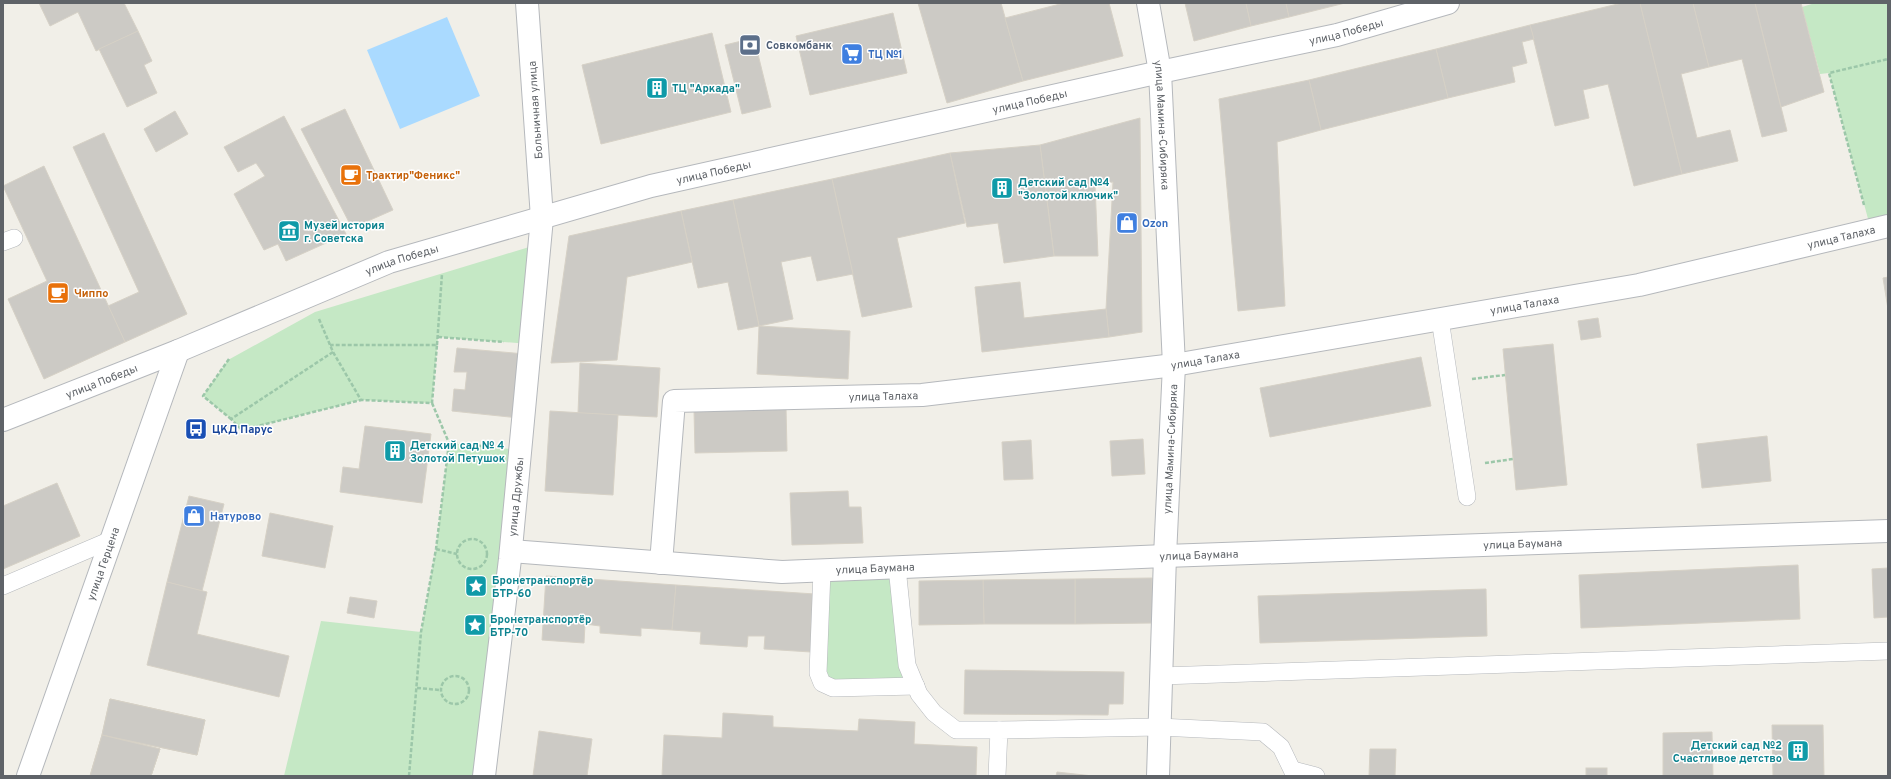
<svg xmlns="http://www.w3.org/2000/svg" width="1891" height="779" font-family="Overpass,sans-serif">
	<rect width="100%" height="100%" fill="#f1efe8"/>
	<!-- green -->
	<g fill="#c5e8c5">
		<polygon points="1815,3 1888,3 1888,226 1871,230 1829,73 1820,74 1802,7"/>
		<polygon points="539,244 530,344 438,337 432,403 361,400 242,430 231,419 203,396 228,360 315,312"/>
		<polygon points="449,443 520,450 484,776 284,776 321,621 421,632 436,549"/>
		<polygon points="897,567 916,686 822,683 822,571"/>
	</g>
	<!-- water -->
	<polygon fill="#aadaff" points="447,17 480,96 400,129 367,50"/>
	<!-- building -->
	<g fill="#cccac5" stroke="#d6d1c6">
		<polygon points="39,3 124,3 138,31 96,51 78,12 50,26"/>
		<polygon points="918,3 1001,3 1023,81 947,103"/>
		<polygon points="1064,3 1109,3 1123,56 1023,81 1005,18"/>
		<polygon points="1185,3 1246,3 1251,26 1194,41"/>
		<polygon points="1246,3 1286,3 1289,17 1251,26"/>
		<polygon points="1286,3 1345,3 1289,17"/>
		<polygon points="1622,3 1640,3 1682,174 1634,186 1608,84 1583,90 1589,118 1555,126 1530,25"/>
		<polygon points="1640,3 1693,3 1709,67 1681,74 1697,138 1730,130 1738,161 1682,174"/>
		<polygon points="1693,3 1755,3 1787,131 1762,137 1742,59 1709,67"/>
		<polygon points="1755,3 1801,3 1824,92 1781,107"/>
		<polygon points="893,13 907,73 810,95 796,36"/>
		<polygon points="1530,25 1534,39 1522,42 1527,63 1512,67 1515,82 1448,98 1436,49"/>
		<polygon points="138,31 152,61 144,65 157,93 127,107 99,49"/>
		<polygon points="712,33 731,112 601,144 582,65"/>
		<polygon points="754,38 771,107 742,114 725,45"/>
		<polygon points="1436,49 1448,98 1321,130 1309,80"/>
		<polygon points="1309,80 1321,130 1277,142 1285,306 1238,311 1219,99"/>
		<polygon points="345,109 393,210 352,228 301,129"/>
		<polygon points="175,111 188,134 156,152 144,129"/>
		<polygon points="284,116 346,234 286,261 278,244 264,250 234,194 265,176 256,163 238,172 224,147"/>
		<polygon points="1140,118 1142,332 1109,337 1106,309 1113,182 1095,184 1098,256 1054,256 1040,145"/>
		<polygon points="104,133 187,314 125,342 108,306 139,292 73,147"/>
		<polygon points="1040,145 1054,256 1004,263 998,223 967,227 950,153"/>
		<polygon points="950,153 965,223 897,238 912,307 862,317 832,179"/>
		<polygon points="44,166 125,342 44,379 8,299 47,281 3,186"/>
		<polygon points="832,179 853,274 817,281 811,256 781,262 793,319 759,326 733,200"/>
		<polygon points="733,200 759,326 738,330 728,282 698,288 681,211"/>
		<polygon points="681,211 692,262 627,277 617,360 551,363 569,236"/>
		<polygon points="1888,277 1888,309 1883,278"/>
		<polygon points="1020,282 1024,318 1106,309 1109,337 982,352 975,287"/>
		<polygon points="1598,318 1601,337 1581,340 1578,321"/>
		<polygon points="759,326 850,331 848,379 757,374"/>
		<polygon points="1553,344 1567,485 1516,490 1503,349"/>
		<polygon points="457,348 525,354 519,418 452,411 454,389 465,390 467,372 454,372"/>
		<polygon points="1421,357 1431,406 1270,437 1260,388"/>
		<polygon points="580,363 660,368 657,417 578,413"/>
		<polygon points="786,407 787,451 695,453 694,410"/>
		<polygon points="550,411 618,415 613,495 545,491"/>
		<polygon points="365,426 431,434 422,503 340,492 343,467 359,469"/>
		<polygon points="1767,436 1771,481 1702,488 1697,444"/>
		<polygon points="1143,439 1145,474 1112,476 1110,441"/>
		<polygon points="1031,440 1033,479 1004,480 1002,442"/>
		<polygon points="57,483 80,536 3,569 3,506"/>
		<polygon points="848,491 849,507 861,507 863,543 792,545 790,493"/>
		<polygon points="189,496 224,504 202,591 167,582"/>
		<polygon points="270,513 333,526 325,568 262,556"/>
		<polygon points="1798,565 1800,619 1581,628 1579,575"/>
		<polygon points="1888,568 1888,617 1874,618 1872,569"/>
		<polygon points="546,576 676,585 672,630 641,628 641,636 600,633 600,626 585,624 584,643 542,640"/>
		<polygon points="1152,578 1153,623 1075,624 1075,579"/>
		<polygon points="1075,579 1075,624 984,624 983,580"/>
		<polygon points="983,580 984,624 919,625 919,581"/>
		<polygon points="167,582 207,592 197,634 289,656 279,697 147,665"/>
		<polygon points="676,585 815,594 811,652 764,649 765,636 748,636 747,647 700,644 701,632 672,630"/>
		<polygon points="1486,589 1487,636 1260,643 1258,596"/>
		<polygon points="350,597 377,601 374,618 347,613"/>
		<polygon points="965,670 1124,672 1123,704 1109,704 1108,715 964,714"/>
		<polygon points="110,699 205,720 197,755 102,735"/>
		<polygon points="110,699 205,720 197,755 102,735"/>
		<polygon points="723,713 773,716 773,727 858,731 859,719 915,722 914,744 977,747 976,776 662,776 664,735 722,738"/>
		<polygon points="1772,725 1823,725 1824,776 1773,776"/>
		<polygon points="539,731 592,739 587,776 533,776"/>
		<polygon points="1712,732 1713,776 1663,776 1663,733"/>
		<polygon points="102,735 160,749 151,776 90,776"/>
		<polygon points="102,735 160,749 151,776 90,776"/>
		<polygon points="1370,749 1396,749 1395,776 1369,776"/>
		<rect x="1586" y="768" width="21" height="8"/>
		<polygon points="1057,772 1093,776 1056,776"/>
	</g>
	<g fill="none" stroke-linecap="round" stroke-linejoin="round">
		<!-- service casing -->
		<g stroke="#b5b8bc" stroke-width="18">
			<g id="service">
				<polyline points="3,242 14,238"/>
				<polyline points="1440,319 1467,497"/>
				<polyline points="897,567 907,665 919,694 934,713 956,730 999,730"/>
				<polyline points="822,571 818,673 822,683 833,688 916,686"/>
				<polyline points="3,586 113,539"/>
				<polyline points="1161,676 1888,651"/>
				<polyline points="1293,770 1316,776"/>
				<polyline points="997,776 999,730 1159,727 1263,732 1281,747 1295,776"/>
			</g>
		</g>
		<!-- minor casing -->
		<g stroke="#b5b8bc" stroke-width="24">
			<g id="minor">
				<path id="s1" d="M1148,3L1160,72L1174,365L1165,556L1158,776"/>
				<path id="s2" d="M3,420L178,351L389,262L651,186L1160,72L1337,35L1448,3"/>
				<path id="s3" d="M511,551L782,572L1165,556L1888,531"/>
				<path id="s4" d="M661,563L674,401L922,395L1174,365L1639,285L1888,226"/>
				<path id="s5" d="M28,776L178,351"/>
				<path id="s6" d="M484,776L510,559L542,218L527,3"/>
			</g>
		</g>
		<!-- path -->
		<g stroke="#9cc7a9" stroke-width="2.5" stroke-dasharray="4 2" stroke-linecap="butt">
			<polyline points="1864,205 1829,73 1888,59"/>
			<polyline points="319,319 333,352 361,400 432,403 437,345 330,345"/>
			<polyline points="438,337 504,342"/>
			<polyline points="437,345 442,274"/>
			<polyline points="333,352 231,419 242,430 361,400"/>
			<polyline points="229,359 203,396 231,419"/>
			<polyline points="1472,379 1505,375"/>
			<polyline points="432,403 449,443 494,447"/>
			<polyline points="1485,463 1513,459"/>
			<circle cx="472" cy="554" r="15"/>
			<polyline points="436,549 457,554"/>
			<circle cx="455" cy="690" r="14"/>
			<polyline points="417,688 440,690"/>
			<polyline points="409,776 421,632 436,549 449,443"/>
		</g>
		<!-- service -->
		<use href="#service" stroke="#fff" stroke-width="17"/>
		<!-- minor -->
		<use href="#minor" stroke="#fff" stroke-width="22"/>
	</g>
	<!-- icons -->
	<defs>
		<g id="bank-square" transform="scale(1.15)"><rect x="-9" y="-9" width="18" height="18" rx="4" fill="#5c6f8a" stroke="#fff"/><path d="M-6-4H6V4H-6ZM0-2.3a2.3 2.3 0 1 0 0 4.6a2.3 2.3 0 1 0 0-4.6Z" fill="#fff"/></g>
		<g id="supermarket-square" transform="scale(1.15)"><rect x="-9" y="-9" width="18" height="18" rx="4" fill="#3f7fe0" stroke="#fff"/><path d="M-6-5.5h2.5l.6 2H6L4.5 2H-2.5L-4.4-4H-6ZM-1.5 3.2a1.3 1.3 0 1 0 .1 0ZM3 3.2a1.3 1.3 0 1 0 .1 0Z" fill="#fff"/></g>
		<g id="building-square" transform="scale(1.15)"><rect x="-9" y="-9" width="18" height="18" rx="4" fill="#0f9aa8" stroke="#fff"/><path d="M-4-6H4V6H1V3H-1V6H-4ZM-2.5-4.3h1.7v1.8h-1.7ZM.8-4.3h1.7v1.8H.8ZM-2.5-1h1.7V.8h-1.7ZM.8-1h1.7V.8H.8Z" fill="#fff"/></g>
		<g id="cafe-square" transform="scale(1.15)"><rect x="-9" y="-9" width="18" height="18" rx="4" fill="#e8710a" stroke="#fff"/><path d="M-5.5-4.5H6V0H3Q3 3.5 0 3.5H-2.5Q-5.5 3.5-5.5 0ZM3-3.2v2h1.7v-2ZM-6 4.5H4V6H-6Z" fill="#fff"/></g>
		<g id="shop-square" transform="scale(1.15)"><rect x="-9" y="-9" width="18" height="18" rx="4" fill="#3f7fe0" stroke="#fff"/><path d="M-5-2.5h2.3a2.7 3.5 0 0 1 5.4 0H5L5.5 6h-11ZM-1.5-2.5h3a1.5 2.3 0 0 0-3 0Z" fill="#fff"/></g>
		<g id="museum-square" transform="scale(1.15)"><rect x="-9" y="-9" width="18" height="18" rx="4" fill="#0f9aa8" stroke="#fff"/><path d="M0-6L6-3V-2H-6V-3ZM-5-1h2V3h-2ZM-1-1h2V3h-2ZM3-1h2V3H3ZM-6 4H6V6H-6Z" fill="#fff"/></g>
		<g id="bus-square" transform="scale(1.15)"><rect x="-9" y="-9" width="18" height="18" rx="4" fill="#1a4fb4" stroke="#fff"/><path d="M-5-6H5V4H4V6H2V4H-2V6H-4V4H-5ZM-3.5-4V0h7V-4ZM-3.5 1.2v1.5H-2V1.2ZM2 1.2v1.5H3.5V1.2Z" fill="#fff"/></g>
		<g id="sight-square" transform="scale(1.15)"><rect x="-9" y="-9" width="18" height="18" rx="4" fill="#0f9aa8" stroke="#fff"/><path d="M0-6L1.8-2.2L6-1.7L2.9 1.2L3.7 5.4L0 3.3L-3.7 5.4L-2.9 1.2L-6-1.7L-1.8-2.2Z" fill="#fff"/></g>
	</defs>
	<g fill-rule="evenodd">
		<use href="#bank-square" x="750" y="45"/>
		<use href="#supermarket-square" x="852" y="54"/>
		<use href="#building-square" x="657" y="88"/>
		<use href="#cafe-square" x="351" y="175"/>
		<use href="#building-square" x="1002" y="188"/>
		<use href="#shop-square" x="1127" y="223"/>
		<use href="#museum-square" x="289" y="231"/>
		<use href="#cafe-square" x="58" y="293"/>
		<use href="#bus-square" x="196" y="429"/>
		<use href="#building-square" x="395" y="451"/>
		<use href="#shop-square" x="194" y="516"/>
		<use href="#sight-square" x="476" y="586"/>
		<use href="#sight-square" x="475" y="625"/>
		<use href="#building-square" x="1798" y="751"/>
	</g>
	<g text-anchor="middle" stroke-width="3" stroke-linejoin="round" paint-order="stroke">
		<!-- street labels -->
		<g font-size="11" fill="#5f6368" stroke="#fff">
			<text dy="4" stroke="none"><textPath href="#s2" startOffset="1402">улица Победы</textPath></text>
			<text dy="4" stroke="none"><textPath href="#s2" startOffset="1078">улица Победы</textPath></text>
			<text transform="translate(535 110) rotate(-94)" y="4">Больничная улица</text>
			<text dy="4" stroke="none"><textPath href="#s1" startOffset="123">улица Мамина-Сибиряка</textPath></text>
			<text dy="4" stroke="none"><textPath href="#s2" startOffset="754">улица Победы</textPath></text>
			<text dy="4" stroke="none"><textPath href="#s4" startOffset="1344">улица Талаха</textPath></text>
			<text dy="4" stroke="none"><textPath href="#s2" startOffset="430">улица Победы</textPath></text>
			<text dy="4" stroke="none"><textPath href="#s4" startOffset="1020">улица Талаха</textPath></text>
			<text dy="4" stroke="none"><textPath href="#s4" startOffset="696">улица Талаха</textPath></text>
			<text dy="4" stroke="none"><textPath href="#s2" startOffset="106">улица Победы</textPath></text>
			<text dy="4" stroke="none"><textPath href="#s4" startOffset="372">улица Талаха</textPath></text>
			<text transform="translate(1170 449) rotate(-87)" y="4">улица Мамина-Сибиряка</text>
			<text dy="4" stroke="none"><textPath href="#s6" startOffset="281">улица Дружбы</textPath></text>
			<text dy="4" stroke="none"><textPath href="#s3" startOffset="1013">улица Баумана</textPath></text>
			<text dy="4" stroke="none"><textPath href="#s3" startOffset="689">улица Баумана</textPath></text>
			<text dy="4" stroke="none"><textPath href="#s5" startOffset="225">улица Герцена</textPath></text>
			<text dy="4" stroke="none"><textPath href="#s3" startOffset="365">улица Баумана</textPath></text>
		</g>
		<!-- service labels -->
		<g font-size="11" font-weight="bold" fill="#4e5e75" stroke="#fff" text-anchor="start">
			<text x="766" y="49">Совкомбанк</text>
		</g>
		<!-- shop labels -->
		<g font-size="11" font-weight="bold" fill="#366cbe" stroke="#fff" text-anchor="start">
			<text x="868" y="58">ТЦ №1</text>
			<text x="1142" y="227">Ozon</text>
			<text x="210" y="520">Натурово</text>
		</g>
		<!-- culture labels -->
		<g font-size="11" font-weight="bold" fill="#0d838f" stroke="#fff" text-anchor="start">
			<text x="672" y="92">ТЦ "Аркада"</text>
			<text x="1018" y="186">Детский сад №4<tspan x="1018" dy="13">"Золотой ключик"</tspan></text>
			<text x="304" y="229">Музей история<tspan x="304" dy="13">г. Советска</tspan></text>
			<text x="410" y="449">Детский сад № 4<tspan x="410" dy="13">Золотой Петушок</tspan></text>
			<text x="492" y="584">Бронетранспортёр<tspan x="492" dy="13">БТР-60</tspan></text>
			<text x="490" y="623">Бронетранспортёр<tspan x="490" dy="13">БТР-70</tspan></text>
			<text x="1782" y="749" text-anchor="end">Детский сад №2<tspan x="1782" dy="13">Счастливое детство</tspan></text>
		</g>
		<!-- food labels -->
		<g font-size="11" font-weight="bold" fill="#c56008" stroke="#fff" text-anchor="start">
			<text x="366" y="179">Трактир"Феникс"</text>
			<text x="74" y="297">Чиппо</text>
		</g>
		<!-- transit labels -->
		<g font-size="11" font-weight="bold" fill="#164399" stroke="#fff" text-anchor="start">
			<text x="212" y="433">ЦКД Парус</text>
		</g>
	</g>
	<!-- border -->
	<rect width="1891" height="779" fill="none" stroke="#5f6368" stroke-width="8"/>
</svg>
